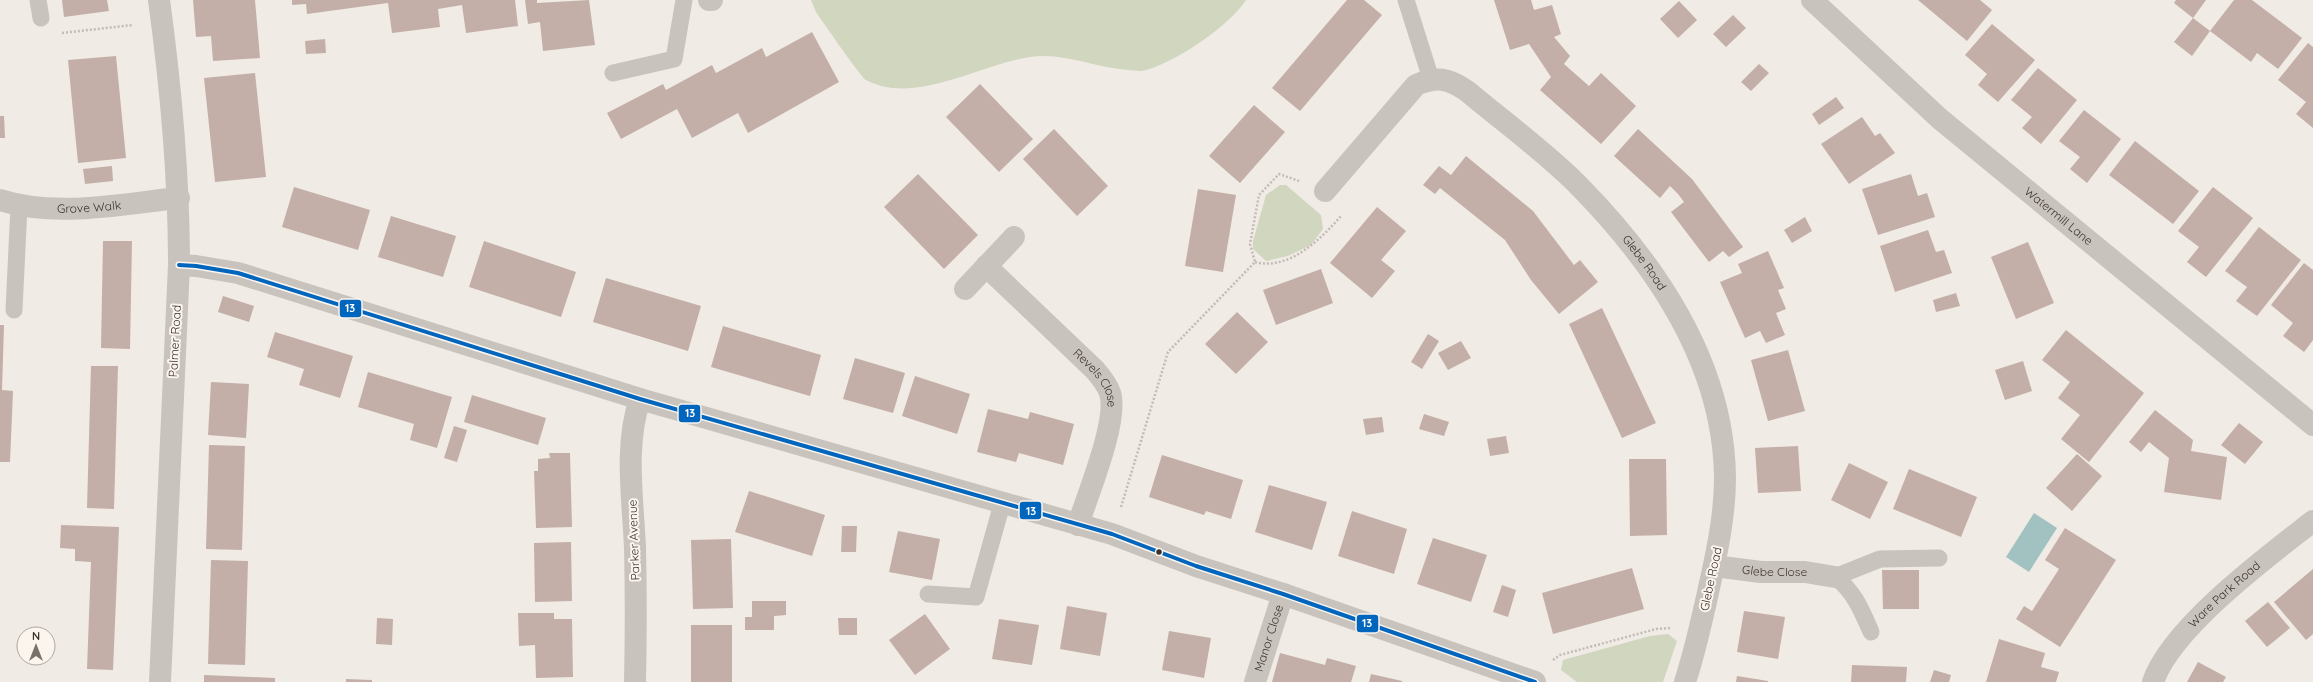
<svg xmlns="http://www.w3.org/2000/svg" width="2313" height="682" font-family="Quicksand,sans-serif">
	<rect width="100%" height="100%" fill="#f0ebe5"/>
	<!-- green -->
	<g fill="#d1d6bf">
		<path d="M811,0H1246C1229,26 1176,62 1146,70C1141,72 1134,70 1128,70C1095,68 1064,52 1030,57C981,64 914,106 866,80C860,76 823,22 816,12Z"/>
		<polygon points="1280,185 1286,185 1321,215 1323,229 1311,245 1288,256 1266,261 1253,249 1253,241 1266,195"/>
		<polygon points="1668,634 1677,641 1663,682 1577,682 1561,670 1563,660 1650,636"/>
	</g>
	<!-- water -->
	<polygon fill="#a1c2c1" points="2034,513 2057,528 2029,572 2006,557"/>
	<!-- building -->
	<g fill="#c3afa7">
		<polygon points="62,0 107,0 109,11 64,17"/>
		<polygon points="193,0 255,0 260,58 213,61 211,36 196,37"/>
		<polygon points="292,0 515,0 518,26 466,33 462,5 438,9 440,27 392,33 388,3 307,14 306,4 292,5"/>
		<polygon points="525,0 537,0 537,3 589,0 595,45 543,51 540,22 528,24"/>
		<polygon points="1347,0 1364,0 1382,15 1300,111 1272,88"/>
		<polygon points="1494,0 1531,0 1534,10 1552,5 1561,34 1554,37 1570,56 1564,64 1589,86 1601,73 1636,106 1601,144 1540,90 1551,77 1529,44 1510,50"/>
		<polygon points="1918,0 1980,0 1992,10 1967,41"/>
		<polygon points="2176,0 2206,0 2193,18 2174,3"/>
		<polygon points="2234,0 2252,0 2302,38 2278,69 2257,53 2251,62 2210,31"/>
		<polygon points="1679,1 1697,20 1678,38 1660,19"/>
		<polygon points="1733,15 1746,28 1726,47 1713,34"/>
		<polygon points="2193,18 2210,31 2192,56 2174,42"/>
		<polygon points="1992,24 2035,60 1998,102 1978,85 1987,74 1965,55"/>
		<polygon points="812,32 839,82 748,133 738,113 692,138 677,109 621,139 607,113 663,84 666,90 712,65 716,73 762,48 766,57"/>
		<polygon points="325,39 326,53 306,54 305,41"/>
		<polygon points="2308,43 2313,47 2313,128 2296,114 2306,102 2278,80"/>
		<polygon points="116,56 126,158 78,163 68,60"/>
		<polygon points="1759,64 1769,73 1751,91 1741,82"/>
		<polygon points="2038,68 2077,100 2041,144 2022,128 2032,117 2011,100"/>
		<polygon points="255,73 266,177 215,182 204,78"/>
		<polygon points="980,84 1033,139 999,172 946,117"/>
		<polygon points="1836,97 1844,108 1819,125 1812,114"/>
		<polygon points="1254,105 1285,132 1240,183 1209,156"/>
		<polygon points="2084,110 2121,139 2087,183 2070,169 2080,157 2059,141"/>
		<polygon points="0,116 4,116 5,138 0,138"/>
		<polygon points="1862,117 1875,136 1880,133 1895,153 1849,184 1821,144"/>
		<polygon points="1054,129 1108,186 1077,216 1023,159"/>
		<polygon points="1638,129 1692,179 1743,247 1729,257 1723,251 1709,262 1671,212 1684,202 1678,194 1670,186 1660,198 1614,156"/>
		<polygon points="2135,141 2199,191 2173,224 2109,175"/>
		<polygon points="1466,156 1533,211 1574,265 1580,260 1598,282 1559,314 1531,280 1505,240 1440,188 1435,194 1423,185 1439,166 1451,175"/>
		<polygon points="112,166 113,181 85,184 83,169"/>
		<polygon points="918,174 978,235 944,269 884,207"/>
		<polygon points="1911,174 1918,196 1927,193 1935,217 1878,235 1862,189"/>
		<polygon points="294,187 370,210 358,250 282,227"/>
		<polygon points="2213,187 2253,218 2206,277 2187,262 2199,247 2178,231"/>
		<polygon points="1198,189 1236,195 1223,272 1185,266"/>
		<polygon points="1377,207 1406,231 1381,260 1395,271 1372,298 1330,263"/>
		<polygon points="391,216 456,236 443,277 378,257"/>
		<polygon points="1805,217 1812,231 1792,243 1784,230"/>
		<polygon points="2259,227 2301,260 2257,316 2236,301 2247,287 2225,271"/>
		<polygon points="1928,230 1936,252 1944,250 1952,273 1895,292 1880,246"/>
		<polygon points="103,241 132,241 130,349 101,348"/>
		<polygon points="484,241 576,272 561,317 469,287"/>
		<polygon points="2028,242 2054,303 2016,319 1991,257"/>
		<polygon points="1768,251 1784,288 1778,290 1786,309 1776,313 1785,335 1766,343 1760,331 1745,338 1720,282 1742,273 1738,264"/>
		<polygon points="2304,263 2313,270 2313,340 2304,352 2283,336 2293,323 2271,305"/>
		<polygon points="1321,269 1333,303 1276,325 1263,290"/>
		<polygon points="606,278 701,306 688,351 593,322"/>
		<polygon points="1956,293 1960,306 1936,312 1933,300"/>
		<polygon points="223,296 254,306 249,322 218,312"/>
		<polygon points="1602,308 1656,423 1622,438 1569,324"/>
		<polygon points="1237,312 1268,342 1236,374 1205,344"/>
		<polygon points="0,325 4,325 2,390 13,391 10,462 0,462"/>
		<polygon points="723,326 821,355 810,396 711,367"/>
		<polygon points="2066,330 2144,393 2089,462 2061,439 2080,415 2058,398 2070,382 2042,360"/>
		<polygon points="275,332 353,356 340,398 299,385 304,369 267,357"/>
		<polygon points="1428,334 1439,341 1422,369 1411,362"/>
		<polygon points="1461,341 1471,358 1448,370 1438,353"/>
		<polygon points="1788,350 1805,411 1768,421 1751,360"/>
		<polygon points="855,358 905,373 893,413 843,399"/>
		<polygon points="2023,361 2032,391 2005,400 1995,370"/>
		<polygon points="91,366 118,366 114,509 87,508"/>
		<polygon points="368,372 452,397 437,448 410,440 414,424 358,407"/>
		<polygon points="915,376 970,394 957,434 902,416"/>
		<polygon points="211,382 249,384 246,438 208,435"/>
		<polygon points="472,395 546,418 538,445 464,422"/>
		<polygon points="988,409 1028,419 1030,412 1074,424 1063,465 1019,453 1016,462 977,452"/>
		<polygon points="2155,410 2193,440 2191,451 2227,457 2221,500 2164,492 2169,458 2149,442 2141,452 2129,442"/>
		<polygon points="1424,414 1449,422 1444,436 1419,429"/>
		<polygon points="1382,417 1384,432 1366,435 1363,419"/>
		<polygon points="2239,423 2263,442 2245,464 2221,445"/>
		<polygon points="454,426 467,430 457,462 444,458"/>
		<polygon points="1506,436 1509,453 1490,456 1487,439"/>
		<polygon points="209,445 245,446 242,550 206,549"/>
		<polygon points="1798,446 1801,491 1758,493 1755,448"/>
		<polygon points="549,453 570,453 572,527 536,528 534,471 538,471 538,459 550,458"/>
		<polygon points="2077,454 2102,476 2072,511 2046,488"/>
		<polygon points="1162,455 1243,480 1231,519 1206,511 1204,515 1149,497"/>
		<polygon points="1629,459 1666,459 1667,535 1630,536"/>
		<polygon points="1849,463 1888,482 1870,519 1831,500"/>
		<polygon points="1909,469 1977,497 1961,537 1893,509"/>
		<polygon points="1269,485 1327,502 1312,550 1255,532"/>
		<polygon points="749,491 825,515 812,556 735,532"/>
		<polygon points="1352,511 1407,529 1394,574 1338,556"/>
		<polygon points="61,525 119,527 113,670 87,669 91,562 75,561 75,549 60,548"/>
		<polygon points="842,526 857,526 856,552 841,552"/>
		<polygon points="2065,528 2116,560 2060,647 2016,619 2024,606 2032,611 2059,569 2045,560"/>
		<polygon points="898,531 940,539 932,580 889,572"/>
		<polygon points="1433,538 1487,555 1471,602 1417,584"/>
		<polygon points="731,539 733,608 693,609 691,540"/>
		<polygon points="571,542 572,601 535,602 534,543"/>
		<polygon points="211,560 248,561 245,665 208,664"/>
		<polygon points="1632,568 1644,609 1553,634 1542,593"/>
		<polygon points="2313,569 2313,634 2306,640 2274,602"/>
		<polygon points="1882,570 1919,570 1919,609 1883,609"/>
		<polygon points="1502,585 1516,590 1508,617 1493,612"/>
		<polygon points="752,601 786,601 786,615 774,616 774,630 745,630 745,617 752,617"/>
		<polygon points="2268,602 2290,628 2267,647 2245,621"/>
		<polygon points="1067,606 1107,613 1100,656 1060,649"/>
		<polygon points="1744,611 1785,617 1778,659 1737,652"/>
		<polygon points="518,613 554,613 554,619 572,619 573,677 536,678 535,645 519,646"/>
		<polygon points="925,614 950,649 915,675 889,640"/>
		<polygon points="377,618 393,619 392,645 376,644"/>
		<polygon points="838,618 857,618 857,635 839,635"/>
		<polygon points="999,619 1039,625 1032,665 992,659"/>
		<rect x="691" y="625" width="41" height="57"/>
		<polygon points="1169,631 1211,638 1204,678 1162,670"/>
		<polygon points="1999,639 2045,653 2041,667 2059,672 2056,682 1986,682"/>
		<polygon points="1280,653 1325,665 1327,658 1356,666 1351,682 1272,682"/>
		<polygon points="2198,662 2226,677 2223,682 2187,682"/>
		<polygon points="1852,665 1907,667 1906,682 1851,682"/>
		<polygon points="1934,670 1951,675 1949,682 1930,682"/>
		<polygon points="1371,674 1402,681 1402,682 1369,682"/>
		<polygon points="204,675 275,678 275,682 204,682"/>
		<polygon points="1737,676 1768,681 1768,682 1736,682"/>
		<polygon points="346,679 372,680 372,682 346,682"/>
	</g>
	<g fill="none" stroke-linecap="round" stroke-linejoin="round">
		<!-- path -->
		<g stroke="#c2bbb6" stroke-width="2.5" stroke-dasharray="2 2" stroke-linecap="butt">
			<polyline points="62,33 133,25"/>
			<path d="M1255,262C1289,271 1321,239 1341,216"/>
			<polyline points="1121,507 1168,352 1255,262 1250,244 1259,195 1279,174 1299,181"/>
			<polyline points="1553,660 1560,655 1656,629 1671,628"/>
		</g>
		<!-- service -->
		<g stroke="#c9c3be" stroke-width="17">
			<polyline points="38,0 41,18"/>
			<polyline points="1406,0 1431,79"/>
			<polyline points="613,73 674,59 684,0"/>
			<polyline points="14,310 19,206"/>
			<polyline points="1835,577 1880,559 1939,558"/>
			<path d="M1835,577C1854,591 1862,611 1871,632"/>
			<polyline points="928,594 976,597 1002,504"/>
		</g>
		<!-- minor -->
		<g stroke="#c9c3be" stroke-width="22">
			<path d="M159,0C171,88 179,176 179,265L160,682"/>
			<polyline points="709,0 712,0"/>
			<path id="s1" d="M1812,0L1940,119L2313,425"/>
			<path id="s2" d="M1325,191L1416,85C1437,76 1448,78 1467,91C1504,122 1544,151 1578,185C1656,264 1724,363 1725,478C1725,515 1717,552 1709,588C1702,620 1695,651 1685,682"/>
			<path id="s3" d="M0,200C57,218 120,204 179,198"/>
			<polyline points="179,265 196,266 238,273 640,399 1112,534 1196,566 1283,594 1535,682"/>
			<path id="s4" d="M986,266L1095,370C1101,377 1107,384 1110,393C1119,420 1087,496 1078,525"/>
			<polyline points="965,289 1014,237"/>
			<path id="s5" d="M1714,566L1761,572H1805L1835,577"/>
			<path d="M635,682C636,637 636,592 635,548C633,499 624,446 640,399"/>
			<path id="s6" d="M1255,682L1283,594"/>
			<path id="s7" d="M2153,682C2171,628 2267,557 2313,521"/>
		</g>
		<!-- bus-1 casing -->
		<g stroke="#fbf5ee" stroke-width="7">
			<polyline id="bus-1" points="179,265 196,266 238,273 640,399 1112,534 1196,566 1283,594 1535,682"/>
		</g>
		<!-- bus-1 -->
		<use href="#bus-1" stroke="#0065bd" stroke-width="4"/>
	</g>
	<!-- markers -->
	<circle fill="#3b302b" stroke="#fbf5ee" stroke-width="1.5" cx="1159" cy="552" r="3.5"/>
	<g text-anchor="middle" stroke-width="4" stroke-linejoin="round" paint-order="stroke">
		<!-- street labels -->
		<g font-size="12" fill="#3b302b" stroke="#fbf5ee">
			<text dy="4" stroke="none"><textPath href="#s3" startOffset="90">Grove Walk</textPath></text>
			<text dy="4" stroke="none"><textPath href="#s1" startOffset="328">Watermill Lane</textPath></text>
			<text dy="4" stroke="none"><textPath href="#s2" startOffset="442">Glebe Road</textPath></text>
			<text transform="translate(175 341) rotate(-87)" y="4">Palmer Road</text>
			<text dy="4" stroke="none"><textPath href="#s4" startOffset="158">Revels Close</textPath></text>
			<text transform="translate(634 540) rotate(-92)" y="4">Parker Avenue</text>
			<text dy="4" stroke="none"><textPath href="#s5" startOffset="61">Glebe Close</textPath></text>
			<text transform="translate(1711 579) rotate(-78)" y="4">Glebe Road</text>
			<text dy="4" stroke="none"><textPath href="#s7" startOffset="114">Ware Park Road</textPath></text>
			<text dy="4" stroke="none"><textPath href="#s6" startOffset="46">Manor Close</textPath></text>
		</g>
	</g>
	<g stroke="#fbf5ee" stroke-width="1.5">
		<rect x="339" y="299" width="23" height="19" rx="4" fill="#0065bd"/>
		<rect x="678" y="404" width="23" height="19" rx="4" fill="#0065bd"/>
		<rect x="1019" y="501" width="23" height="19" rx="4" fill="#0065bd"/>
		<rect x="1356" y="614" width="23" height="19" rx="4" fill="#0065bd"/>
	</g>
	<g font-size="11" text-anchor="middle" font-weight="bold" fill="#fff">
		<text x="350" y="312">13</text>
		<text x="690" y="417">13</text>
		<text x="1031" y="515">13</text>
		<text x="1367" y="627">13</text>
	</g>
	<!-- north arrow -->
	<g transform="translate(36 646)"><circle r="19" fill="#fbf5ee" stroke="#aea6a0"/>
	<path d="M0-3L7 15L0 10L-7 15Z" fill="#7a716c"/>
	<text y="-6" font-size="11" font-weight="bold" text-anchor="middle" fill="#3b302b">N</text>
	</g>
</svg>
